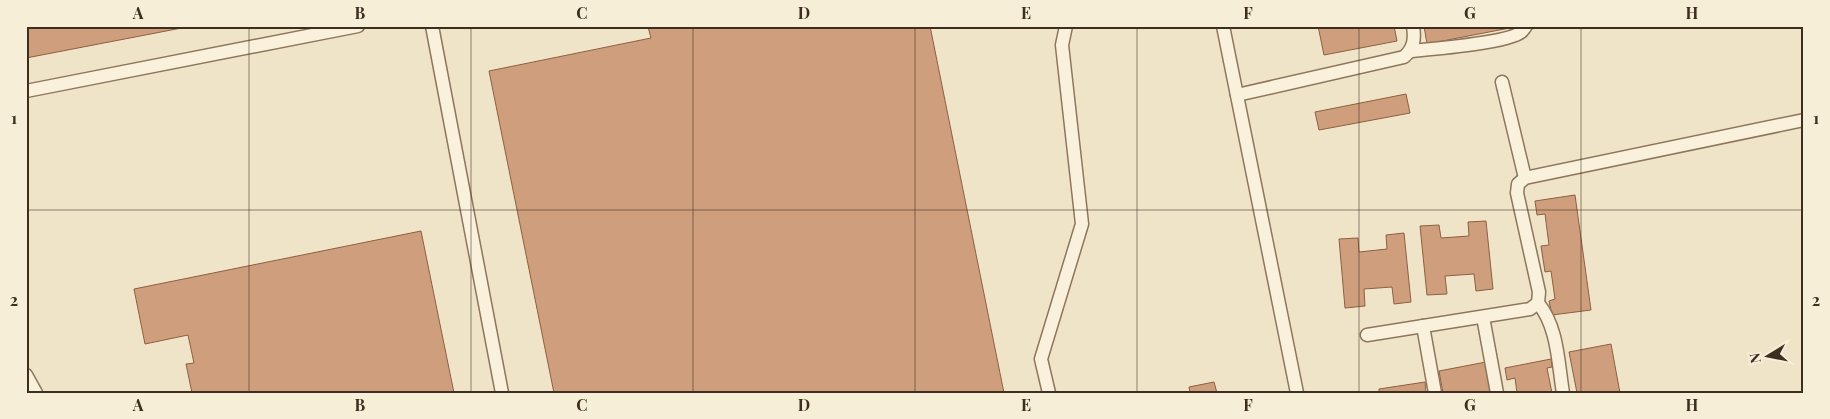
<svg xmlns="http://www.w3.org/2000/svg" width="1830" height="419" font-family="'Playfair Display',serif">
	<rect width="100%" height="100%" fill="#f0e4c8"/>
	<!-- building -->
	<g fill="#cf9f7d" stroke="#8d5f41">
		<polygon points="26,26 192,26 26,58"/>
		<polygon points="930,26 1004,393 554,393 489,71 651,38 648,27 651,26"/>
		<polygon points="1318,26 1394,26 1397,41 1324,55"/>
		<polygon points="1424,26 1520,26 1427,44"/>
		<polygon points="1406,94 1410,113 1319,130 1315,112"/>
		<polygon points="1575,195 1591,310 1552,315 1549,301 1555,299 1551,271 1545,272 1541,246 1549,245 1545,214 1537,215 1535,201"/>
		<polygon points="1486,221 1493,289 1476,291 1474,274 1445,276 1447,294 1427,295 1420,226 1439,225 1441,238 1469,236 1468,222"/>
		<polygon points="421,231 454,393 192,393 186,364 194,363 188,335 145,344 134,289"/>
		<polygon points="1404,233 1411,302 1394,304 1392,287 1364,289 1365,306 1345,308 1339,239 1358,238 1359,252 1387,249 1386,235"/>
		<polygon points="1611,344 1620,393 1577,393 1569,352"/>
		<polygon points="1551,359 1552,367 1547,368 1552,393 1517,393 1515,378 1507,380 1505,368"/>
		<polygon points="1486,362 1492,393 1443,393 1439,371"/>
		<polygon points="1214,382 1217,393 1190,393 1189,387"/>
		<polygon points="1425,382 1426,393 1379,393 1379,389"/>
	</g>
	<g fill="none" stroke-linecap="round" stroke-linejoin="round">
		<!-- lane casing -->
		<g stroke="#8d765c" stroke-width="15">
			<g id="lane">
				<polyline points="432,26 502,393"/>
				<polyline points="1223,26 1297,393"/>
				<path d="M1411,51C1431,49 1508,43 1521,32C1523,31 1524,28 1526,26"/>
				<polyline points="1502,82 1525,178"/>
				<polyline points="26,91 358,26"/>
				<path d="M1237,95L1404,57C1414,48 1415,39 1413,26"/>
				<path d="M1538,303C1558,327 1558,363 1563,393"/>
				<polyline points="1483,317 1497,393"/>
				<polyline points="1423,326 1435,393"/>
				<polyline points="1367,335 1530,309 1538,303 1539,292 1517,193 1518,184 1525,178 1804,120"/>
				<polyline points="26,375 36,393"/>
				<polyline points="1049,393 1041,359 1082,224 1062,45 1066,26"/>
			</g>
		</g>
		<!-- lane -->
		<use href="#lane" stroke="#faf1dc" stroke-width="12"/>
	</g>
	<!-- grid -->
	<path fill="none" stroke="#3d2e20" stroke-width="1" stroke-opacity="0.55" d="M249,26V393M471,26V393M693,26V393M915,26V393M1137,26V393M1359,26V393M1581,26V393M26,210H1804"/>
	<!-- border -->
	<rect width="1830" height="419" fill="none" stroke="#f7eed8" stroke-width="55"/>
	<!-- north arrow -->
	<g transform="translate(1768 356) rotate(260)" stroke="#f7eed8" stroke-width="4" paint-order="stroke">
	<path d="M0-4L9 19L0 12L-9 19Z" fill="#3d2e20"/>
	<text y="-8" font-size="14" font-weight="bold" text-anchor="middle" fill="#3d2e20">N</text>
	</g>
	<rect x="28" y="28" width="1774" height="364" fill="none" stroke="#3d2e20" stroke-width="2"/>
	<g font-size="16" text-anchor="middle" font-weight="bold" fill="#3d2e20">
		<text x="138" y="19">A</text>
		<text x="360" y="19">B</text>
		<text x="582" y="19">C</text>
		<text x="804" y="19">D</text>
		<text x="1026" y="19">E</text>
		<text x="1248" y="19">F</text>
		<text x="1470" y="19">G</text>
		<text x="1692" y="19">H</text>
		<text x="14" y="124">1</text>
		<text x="1816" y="124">1</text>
		<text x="14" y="306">2</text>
		<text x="1816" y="306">2</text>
		<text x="138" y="411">A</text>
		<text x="360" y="411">B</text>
		<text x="582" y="411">C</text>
		<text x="804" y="411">D</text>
		<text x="1026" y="411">E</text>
		<text x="1248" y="411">F</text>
		<text x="1470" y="411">G</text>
		<text x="1692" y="411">H</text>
	</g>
</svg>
